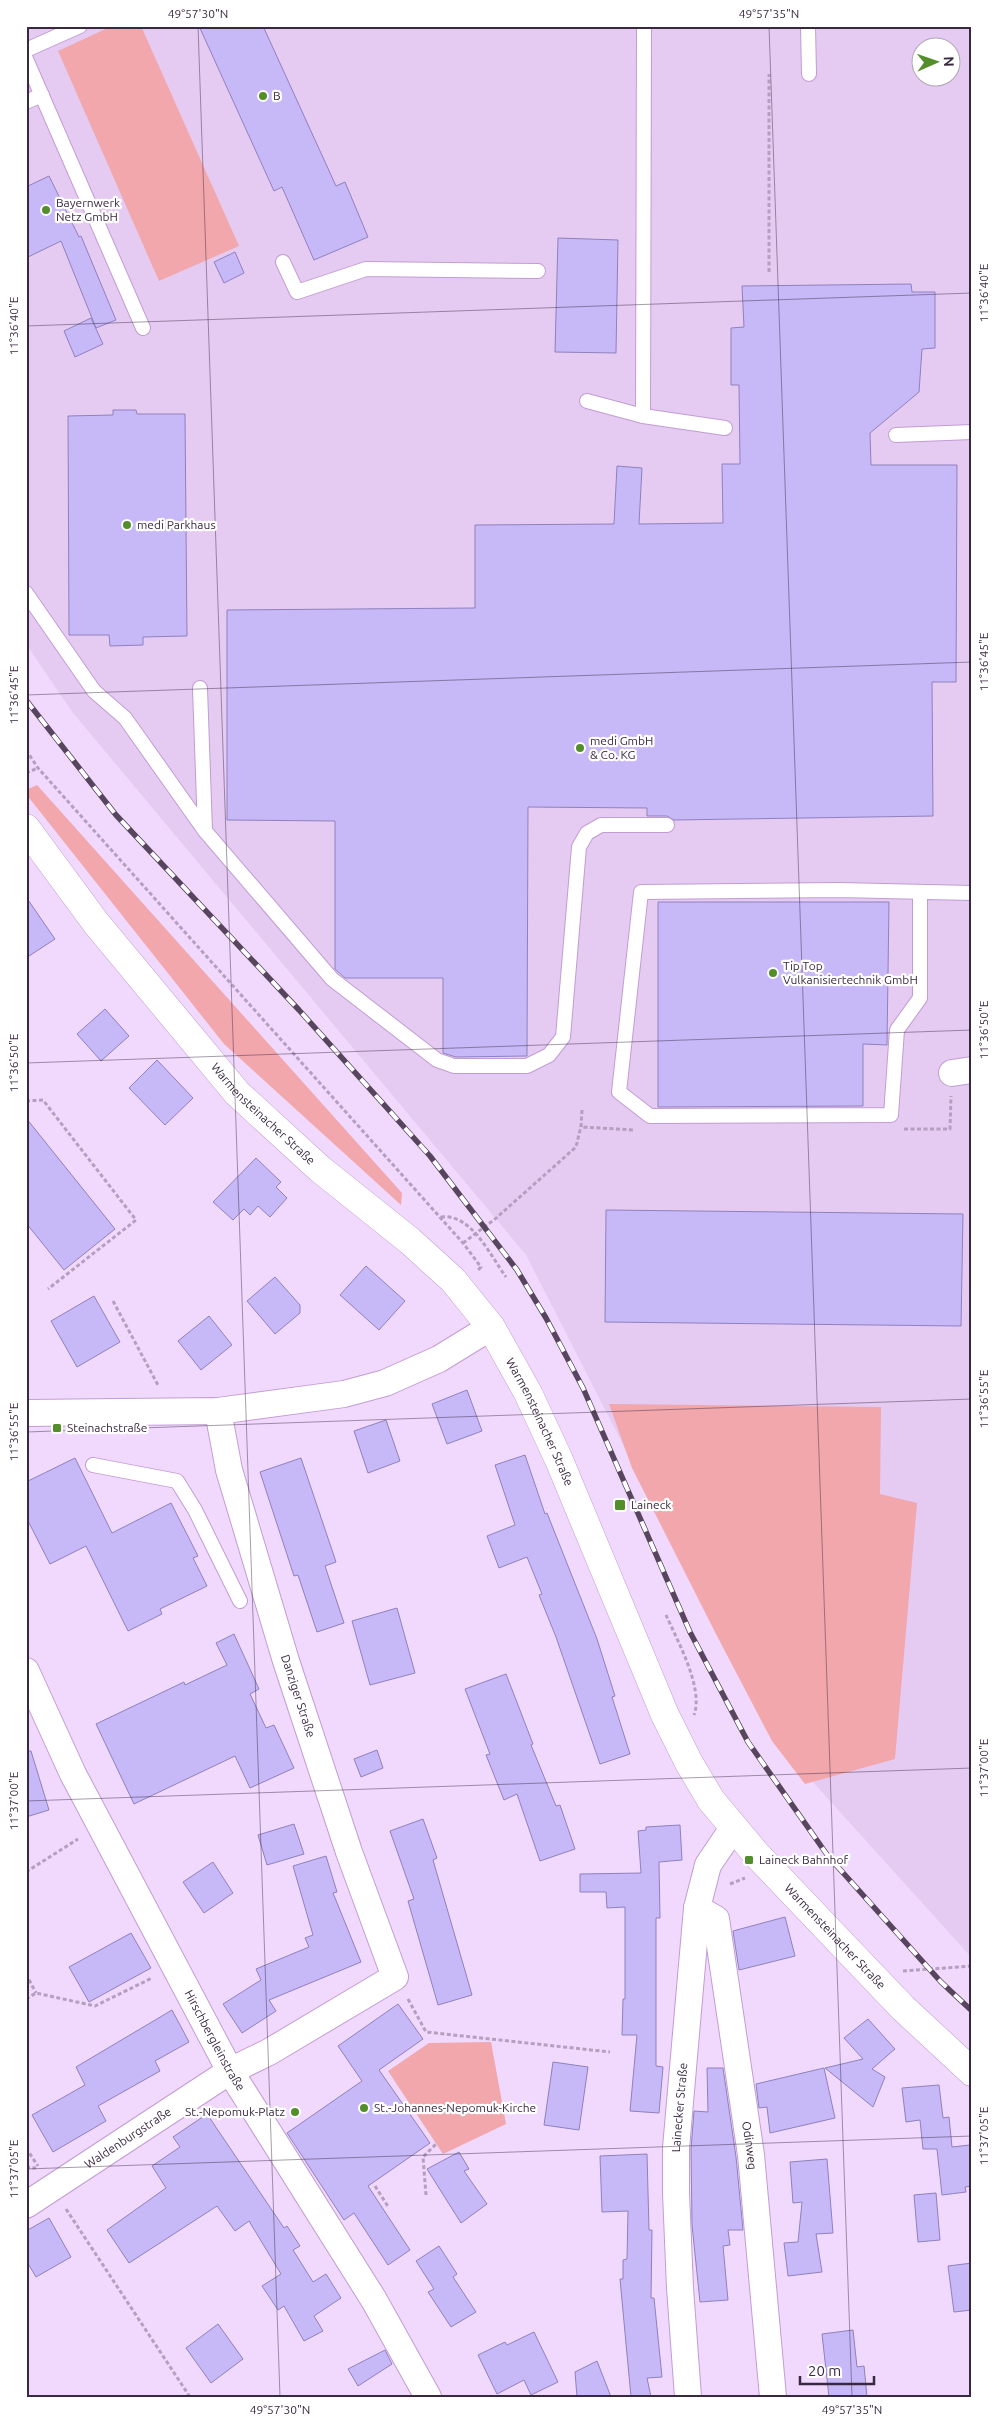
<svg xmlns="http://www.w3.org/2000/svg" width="998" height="2423" font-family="Ubuntu,sans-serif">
	<rect width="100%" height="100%" fill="#f1d9fd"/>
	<!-- built -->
	<path fill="#e5cbf2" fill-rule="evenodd" d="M26,26H972V1958L773,1738L526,1255L73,713L26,644ZM920,48H950V78H920Z"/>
	<!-- green -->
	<g fill="#f1a7ac">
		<polygon points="112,26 141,26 239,246 159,281 58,51"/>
		<polygon points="37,785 402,1193 401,1205 224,1044 26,794 26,790"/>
		<polygon points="609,1404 881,1407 880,1494 917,1503 895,1759 805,1784 772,1741 716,1634 632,1468"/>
		<polygon points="491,2042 506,2124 443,2154 388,2071 429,2043"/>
	</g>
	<!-- building -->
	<g fill="#c7b8f8" stroke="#8f81bd">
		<polygon points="199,26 263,26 336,186 345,182 368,237 314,260 282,187 274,191"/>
		<polygon points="49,176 79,237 81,236 116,320 96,328 61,241 26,258 26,187"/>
		<polygon points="558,238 618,240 616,353 555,352"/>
		<polygon points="235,252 244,273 224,283 214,262"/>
		<polygon points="911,284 912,292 935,292 935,348 922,349 919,392 870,433 871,465 957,465 956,682 932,682 933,816 674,820 667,816 647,816 647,808 528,807 527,1056 456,1057 443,1053 443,978 345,978 335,969 335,821 227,820 227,610 475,608 475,525 614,524 617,466 642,468 639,524 723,523 722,464 740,464 739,385 731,385 731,328 744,327 742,286"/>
		<polygon points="91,318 103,344 75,357 64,331"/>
		<polygon points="113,410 136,410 137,414 185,414 187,636 143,637 143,645 110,646 109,635 69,635 68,416 113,415"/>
		<polygon points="26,897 55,939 26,958"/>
		<polygon points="658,902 889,902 887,1045 863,1044 863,1106 658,1107"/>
		<polygon points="105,1009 129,1036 101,1061 77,1034"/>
		<polygon points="157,1060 193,1098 165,1125 129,1088"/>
		<polygon points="26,1118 115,1229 64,1270 26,1223"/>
		<polygon points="256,1158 281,1182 276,1187 287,1198 270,1217 258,1206 250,1215 244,1209 233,1220 213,1202"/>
		<polygon points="606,1210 963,1214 961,1326 605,1322"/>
		<polygon points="366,1266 405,1301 379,1330 340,1295"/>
		<polygon points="275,1277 300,1305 300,1313 275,1334 247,1301"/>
		<polygon points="94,1296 120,1342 77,1367 51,1321"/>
		<polygon points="209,1316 232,1345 201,1370 178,1341"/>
		<polygon points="467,1390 482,1431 447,1444 432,1404"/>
		<polygon points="386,1420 400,1461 368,1473 354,1431"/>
		<polygon points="525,1455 545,1514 547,1513 597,1639 615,1696 612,1697 630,1754 600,1764 556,1637 539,1595 542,1594 527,1557 499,1568 487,1536 515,1525 495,1465"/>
		<polygon points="75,1458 112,1533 171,1503 198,1556 193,1558 207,1586 160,1609 162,1614 128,1631 86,1546 50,1564 26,1517 26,1482"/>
		<polygon points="301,1458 336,1562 325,1566 344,1623 317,1632 298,1575 294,1576 260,1472"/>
		<polygon points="397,1608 415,1673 370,1685 352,1621"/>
		<polygon points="234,1634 259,1689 250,1694 266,1728 274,1725 294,1768 250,1788 235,1756 134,1804 96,1724 184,1682 185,1685 227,1665 216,1643"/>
		<polygon points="506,1674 533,1744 531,1745 556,1806 560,1805 575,1849 540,1861 517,1794 504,1800 486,1755 490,1754 465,1689"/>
		<polygon points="377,1750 383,1768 361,1777 354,1759"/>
		<polygon points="26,1751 31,1751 49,1810 26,1817"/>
		<polygon points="423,1819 437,1858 433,1860 472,1995 438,2005 408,1901 414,1899 390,1831"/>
		<polygon points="294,1824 304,1854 267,1865 258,1835"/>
		<polygon points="680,1825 682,1860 659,1862 660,1918 656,1918 656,2066 663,2067 659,2113 630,2111 637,2035 622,2035 623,1999 625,1999 625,1907 607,1908 606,1892 580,1892 580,1874 641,1873 638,1831 646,1830 646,1827"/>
		<polygon points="326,1856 337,1892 333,1893 361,1962 269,2000 276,2011 242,2033 223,2004 261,1980 256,1969 309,1947 305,1938 313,1935 293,1866"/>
		<polygon points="213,1862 233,1893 204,1913 183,1882"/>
		<polygon points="785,1917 795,1956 739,1970 733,1931"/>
		<polygon points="131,1933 151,1968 89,2002 69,1967"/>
		<polygon points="398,2004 423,2039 379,2070 430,2143 368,2186 410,2250 388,2265 354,2213 344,2220 287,2133 362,2081 338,2046"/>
		<polygon points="172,2010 189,2042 155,2061 160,2071 98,2106 106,2121 53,2152 32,2115 85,2085 76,2067"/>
		<polygon points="868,2019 895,2049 872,2069 885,2077 873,2107 825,2068 863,2059 844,2038"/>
		<polygon points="553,2062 588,2067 579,2130 544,2125"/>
		<polygon points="707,2068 723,2068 736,2157 743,2230 728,2230 730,2245 723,2246 728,2300 700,2302 692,2225 691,2149 694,2111 708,2112"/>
		<polygon points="824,2068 835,2118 770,2133 767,2107 759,2108 756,2084"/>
		<polygon points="939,2085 943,2118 949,2117 952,2147 970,2145 972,2186 965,2187 966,2192 942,2195 937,2149 923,2149 920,2120 906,2122 902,2088"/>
		<polygon points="207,2114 284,2228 287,2226 300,2246 293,2250 313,2282 326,2274 341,2298 314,2316 323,2331 304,2341 284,2306 278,2310 262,2286 281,2274 249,2221 235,2231 217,2206 129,2263 107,2230 166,2188 152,2166 180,2147 173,2137"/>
		<polygon points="459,2152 469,2169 464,2171 487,2204 461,2223 427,2169"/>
		<polygon points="647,2154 649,2230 652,2230 651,2298 654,2298 662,2377 647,2378 651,2397 631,2397 620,2279 623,2279 623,2260 627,2259 628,2211 602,2212 600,2156"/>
		<polygon points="827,2159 833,2233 816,2234 822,2272 788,2276 784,2243 798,2242 802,2202 793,2203 790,2162"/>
		<polygon points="936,2193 940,2240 918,2242 914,2195"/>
		<polygon points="49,2218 71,2257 36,2277 26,2260 26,2231"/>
		<polygon points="439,2246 457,2274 453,2277 476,2312 451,2327 428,2292 434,2289 416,2261"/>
		<polygon points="972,2263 972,2310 954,2312 948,2266"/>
		<polygon points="218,2324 243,2359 211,2383 186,2348"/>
		<polygon points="853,2330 857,2367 864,2366 867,2397 829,2397 822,2334"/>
		<polygon points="534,2332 558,2382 531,2395 524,2380 497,2394 478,2355 505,2342 507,2345"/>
		<polygon points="385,2350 392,2364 358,2386 348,2369"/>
		<polygon points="597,2361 611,2397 577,2397 575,2372"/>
	</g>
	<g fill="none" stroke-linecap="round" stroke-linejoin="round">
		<!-- service casing -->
		<g stroke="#c29cd4" stroke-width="16">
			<g id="service">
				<polyline points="808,26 809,74"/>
				<polyline points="26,50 80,26"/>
				<polyline points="26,59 143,328"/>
				<polyline points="26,102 42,95"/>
				<polyline points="283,262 297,292 366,269 538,271"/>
				<polyline points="587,401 643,416 725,428"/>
				<polyline points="643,416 644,26"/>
				<polyline points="896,435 972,432"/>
				<polyline points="26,593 94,691 125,718 205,831 332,979 437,1060 454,1066 527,1066 549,1055 563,1037 579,847 587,833 601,825 667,825"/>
				<polyline points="200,688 205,831"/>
				<polyline points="920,892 920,998 897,1030 891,1115 650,1116 619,1092 641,892 839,890 972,893"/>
				<polyline points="93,1465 177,1481 195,1510 240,1601"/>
			</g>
		</g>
		<!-- minor casing -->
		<g stroke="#c29cd4" stroke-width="28">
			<g id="minor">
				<polyline points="952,1073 972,1070"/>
				<polyline points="26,1413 218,1411 344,1394 385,1383 439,1359 491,1327"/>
				<path id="s1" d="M26,1671L73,1774L230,2071L374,2300L428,2397"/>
				<path id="s2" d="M697,1908L716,1919L751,2155L773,2397"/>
				<path id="s3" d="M26,2205L230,2071L269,2052L395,1977L349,1852L286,1661L229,1470L218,1411"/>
				<path id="s4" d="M688,2397L680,2288L676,2193V2148L697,1908L708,1865L733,1828"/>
			</g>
		</g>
		<!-- tertiary casing -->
		<g stroke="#c29cd4" stroke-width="29">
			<g id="tertiary">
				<path id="s5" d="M26,828L96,923L237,1093L320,1169L410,1241L453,1280L491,1327L528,1393L559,1460L665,1715L689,1763L711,1800L757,1855L903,2008L972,2072"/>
			</g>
		</g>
		<!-- path -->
		<g stroke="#b59fbf" stroke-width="3" stroke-dasharray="4 2.5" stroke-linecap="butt">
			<polyline points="769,272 769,74"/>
			<polyline points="26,750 38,768 463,1243 481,1267 477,1271"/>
			<polyline points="26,773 38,768"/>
			<polyline points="26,1101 43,1100 136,1220 48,1289"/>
			<polyline points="582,1110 581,1127 635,1130"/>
			<polyline points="904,1129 950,1129 951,1096"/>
			<path d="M441,1217C471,1213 490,1255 506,1277"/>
			<polyline points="463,1243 495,1219 576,1147 581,1126"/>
			<polyline points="113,1301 159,1387"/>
			<path d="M666,1615C677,1640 704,1688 694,1715"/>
			<polyline points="26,1872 78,1839"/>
			<polyline points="730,1884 745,1878"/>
			<polyline points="903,1971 972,1966"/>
			<polyline points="26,1974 36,1993"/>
			<polyline points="26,1999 36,1993 95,2006 152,1978"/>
			<polyline points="408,1999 426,2032 610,2052"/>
			<polyline points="26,2148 38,2166"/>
			<polyline points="26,2167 36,2168"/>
			<polyline points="375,2186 389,2208"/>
			<polyline points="426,2195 423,2157 437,2143"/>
			<polyline points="66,2209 190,2397"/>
		</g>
		<!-- service -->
		<use href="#service" stroke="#fff" stroke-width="14"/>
		<!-- minor -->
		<use href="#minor" stroke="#fff" stroke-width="26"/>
		<!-- tertiary -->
		<use href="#tertiary" stroke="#fff" stroke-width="28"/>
		<!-- rail casing -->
		<g stroke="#57455e" stroke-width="5.5">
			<polyline id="rail" points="26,700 116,815 299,1010 430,1156 517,1270 546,1318 583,1388 690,1632 748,1742 828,1856 941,1982 972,2011"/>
		</g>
		<!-- rail -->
		<use href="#rail" stroke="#fff" stroke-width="4" stroke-dasharray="11" stroke-linecap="butt"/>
	</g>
	<!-- ticks -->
	<path fill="none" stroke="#392940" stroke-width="1" stroke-opacity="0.45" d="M198,26L280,2397M769,26L852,2397M26,326L972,293M26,695L972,662M26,1063L972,1030M26,1432L972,1399M26,1801L972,1768M26,2169L972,2136"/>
	<!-- markers -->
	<g fill="#548e2b" stroke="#fff" stroke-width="2">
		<circle cx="263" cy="96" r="5"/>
		<circle cx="46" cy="210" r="5"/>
		<circle cx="127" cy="525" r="5"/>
		<circle cx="580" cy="748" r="5"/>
		<circle cx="773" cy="973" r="5"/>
		<rect x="52" y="1423" width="10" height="10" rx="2.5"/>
		<rect x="614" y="1499" width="12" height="12" rx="2.5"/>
		<rect x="744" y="1855" width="10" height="10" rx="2.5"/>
		<circle cx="364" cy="2108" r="5"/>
		<circle cx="295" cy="2112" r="5"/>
	</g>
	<g text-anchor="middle" stroke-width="4.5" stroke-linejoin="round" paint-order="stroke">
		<!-- poi labels -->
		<g font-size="12" fill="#392940" stroke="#fff" text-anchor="start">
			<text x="273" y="100">B</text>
			<text x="56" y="207">Bayernwerk<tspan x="56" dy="14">Netz GmbH</tspan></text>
			<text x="137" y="529">medi Parkhaus</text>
			<text x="590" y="745">medi GmbH<tspan x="590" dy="14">&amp; Co. KG</tspan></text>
			<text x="783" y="970">Tip Top<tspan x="783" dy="14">Vulkanisiertechnik GmbH</tspan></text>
			<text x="67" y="1432">Steinachstraße</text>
			<text x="631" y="1509">Laineck</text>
			<text x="759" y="1864">Laineck Bahnhof</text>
			<text x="374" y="2112">St.-Johannes-Nepomuk-Kirche</text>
			<text x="285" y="2116" text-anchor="end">St.-Nepomuk-Platz</text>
		</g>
		<!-- street labels -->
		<g font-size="12" fill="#392940" stroke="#fff">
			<text dy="4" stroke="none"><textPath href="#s5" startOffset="372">Warmensteinacher Straße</textPath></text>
			<text dy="4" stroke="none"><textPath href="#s5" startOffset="792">Warmensteinacher Straße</textPath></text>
			<text transform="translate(298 1696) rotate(72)" y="4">Danziger Straße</text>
			<text dy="4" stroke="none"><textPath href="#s5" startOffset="1392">Warmensteinacher Straße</textPath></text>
			<text dy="4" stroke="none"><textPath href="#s1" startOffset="415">Hirschbergleinstraße</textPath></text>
			<text dy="4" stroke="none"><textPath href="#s4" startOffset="290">Lainecker Straße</textPath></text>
			<text dy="4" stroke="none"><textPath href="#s3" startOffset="122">Waldenburgstraße</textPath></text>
			<text dy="4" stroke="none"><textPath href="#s2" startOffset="251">Odinweg</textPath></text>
		</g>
	</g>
	<!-- border -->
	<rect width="998" height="2423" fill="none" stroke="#ffffff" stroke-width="55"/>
	<!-- north arrow -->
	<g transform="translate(936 62) rotate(88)"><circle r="24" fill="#ffffff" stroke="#b0a9b3"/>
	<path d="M0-4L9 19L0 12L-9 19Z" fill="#548e2b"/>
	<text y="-8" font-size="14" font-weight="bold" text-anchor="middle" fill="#392940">N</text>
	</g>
	<!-- scale -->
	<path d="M800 2376v8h74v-8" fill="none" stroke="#392940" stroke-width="2.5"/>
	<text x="808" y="2376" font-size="15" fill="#392940" stroke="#ffffff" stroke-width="4" paint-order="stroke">20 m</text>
	<rect x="28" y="28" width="942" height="2368" fill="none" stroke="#392940" stroke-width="2"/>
	<g font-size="12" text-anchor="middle" fill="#392940">
		<text x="198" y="18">49°57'30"N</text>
		<text x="769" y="18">49°57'35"N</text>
		<text transform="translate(984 293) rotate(-90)" y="4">11°36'40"E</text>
		<text transform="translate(14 326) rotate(-90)" y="4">11°36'40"E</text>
		<text transform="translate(984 662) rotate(-90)" y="4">11°36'45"E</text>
		<text transform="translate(14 695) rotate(-90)" y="4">11°36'45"E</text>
		<text transform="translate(984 1030) rotate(-90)" y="4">11°36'50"E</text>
		<text transform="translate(14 1063) rotate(-90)" y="4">11°36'50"E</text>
		<text transform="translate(984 1399) rotate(-90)" y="4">11°36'55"E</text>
		<text transform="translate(14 1432) rotate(-90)" y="4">11°36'55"E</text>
		<text transform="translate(984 1768) rotate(-90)" y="4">11°37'00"E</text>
		<text transform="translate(14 1801) rotate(-90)" y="4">11°37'00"E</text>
		<text transform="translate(984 2136) rotate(-90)" y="4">11°37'05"E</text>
		<text transform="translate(14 2169) rotate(-90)" y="4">11°37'05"E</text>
		<text x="280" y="2414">49°57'30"N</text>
		<text x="852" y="2414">49°57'35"N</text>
	</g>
</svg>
